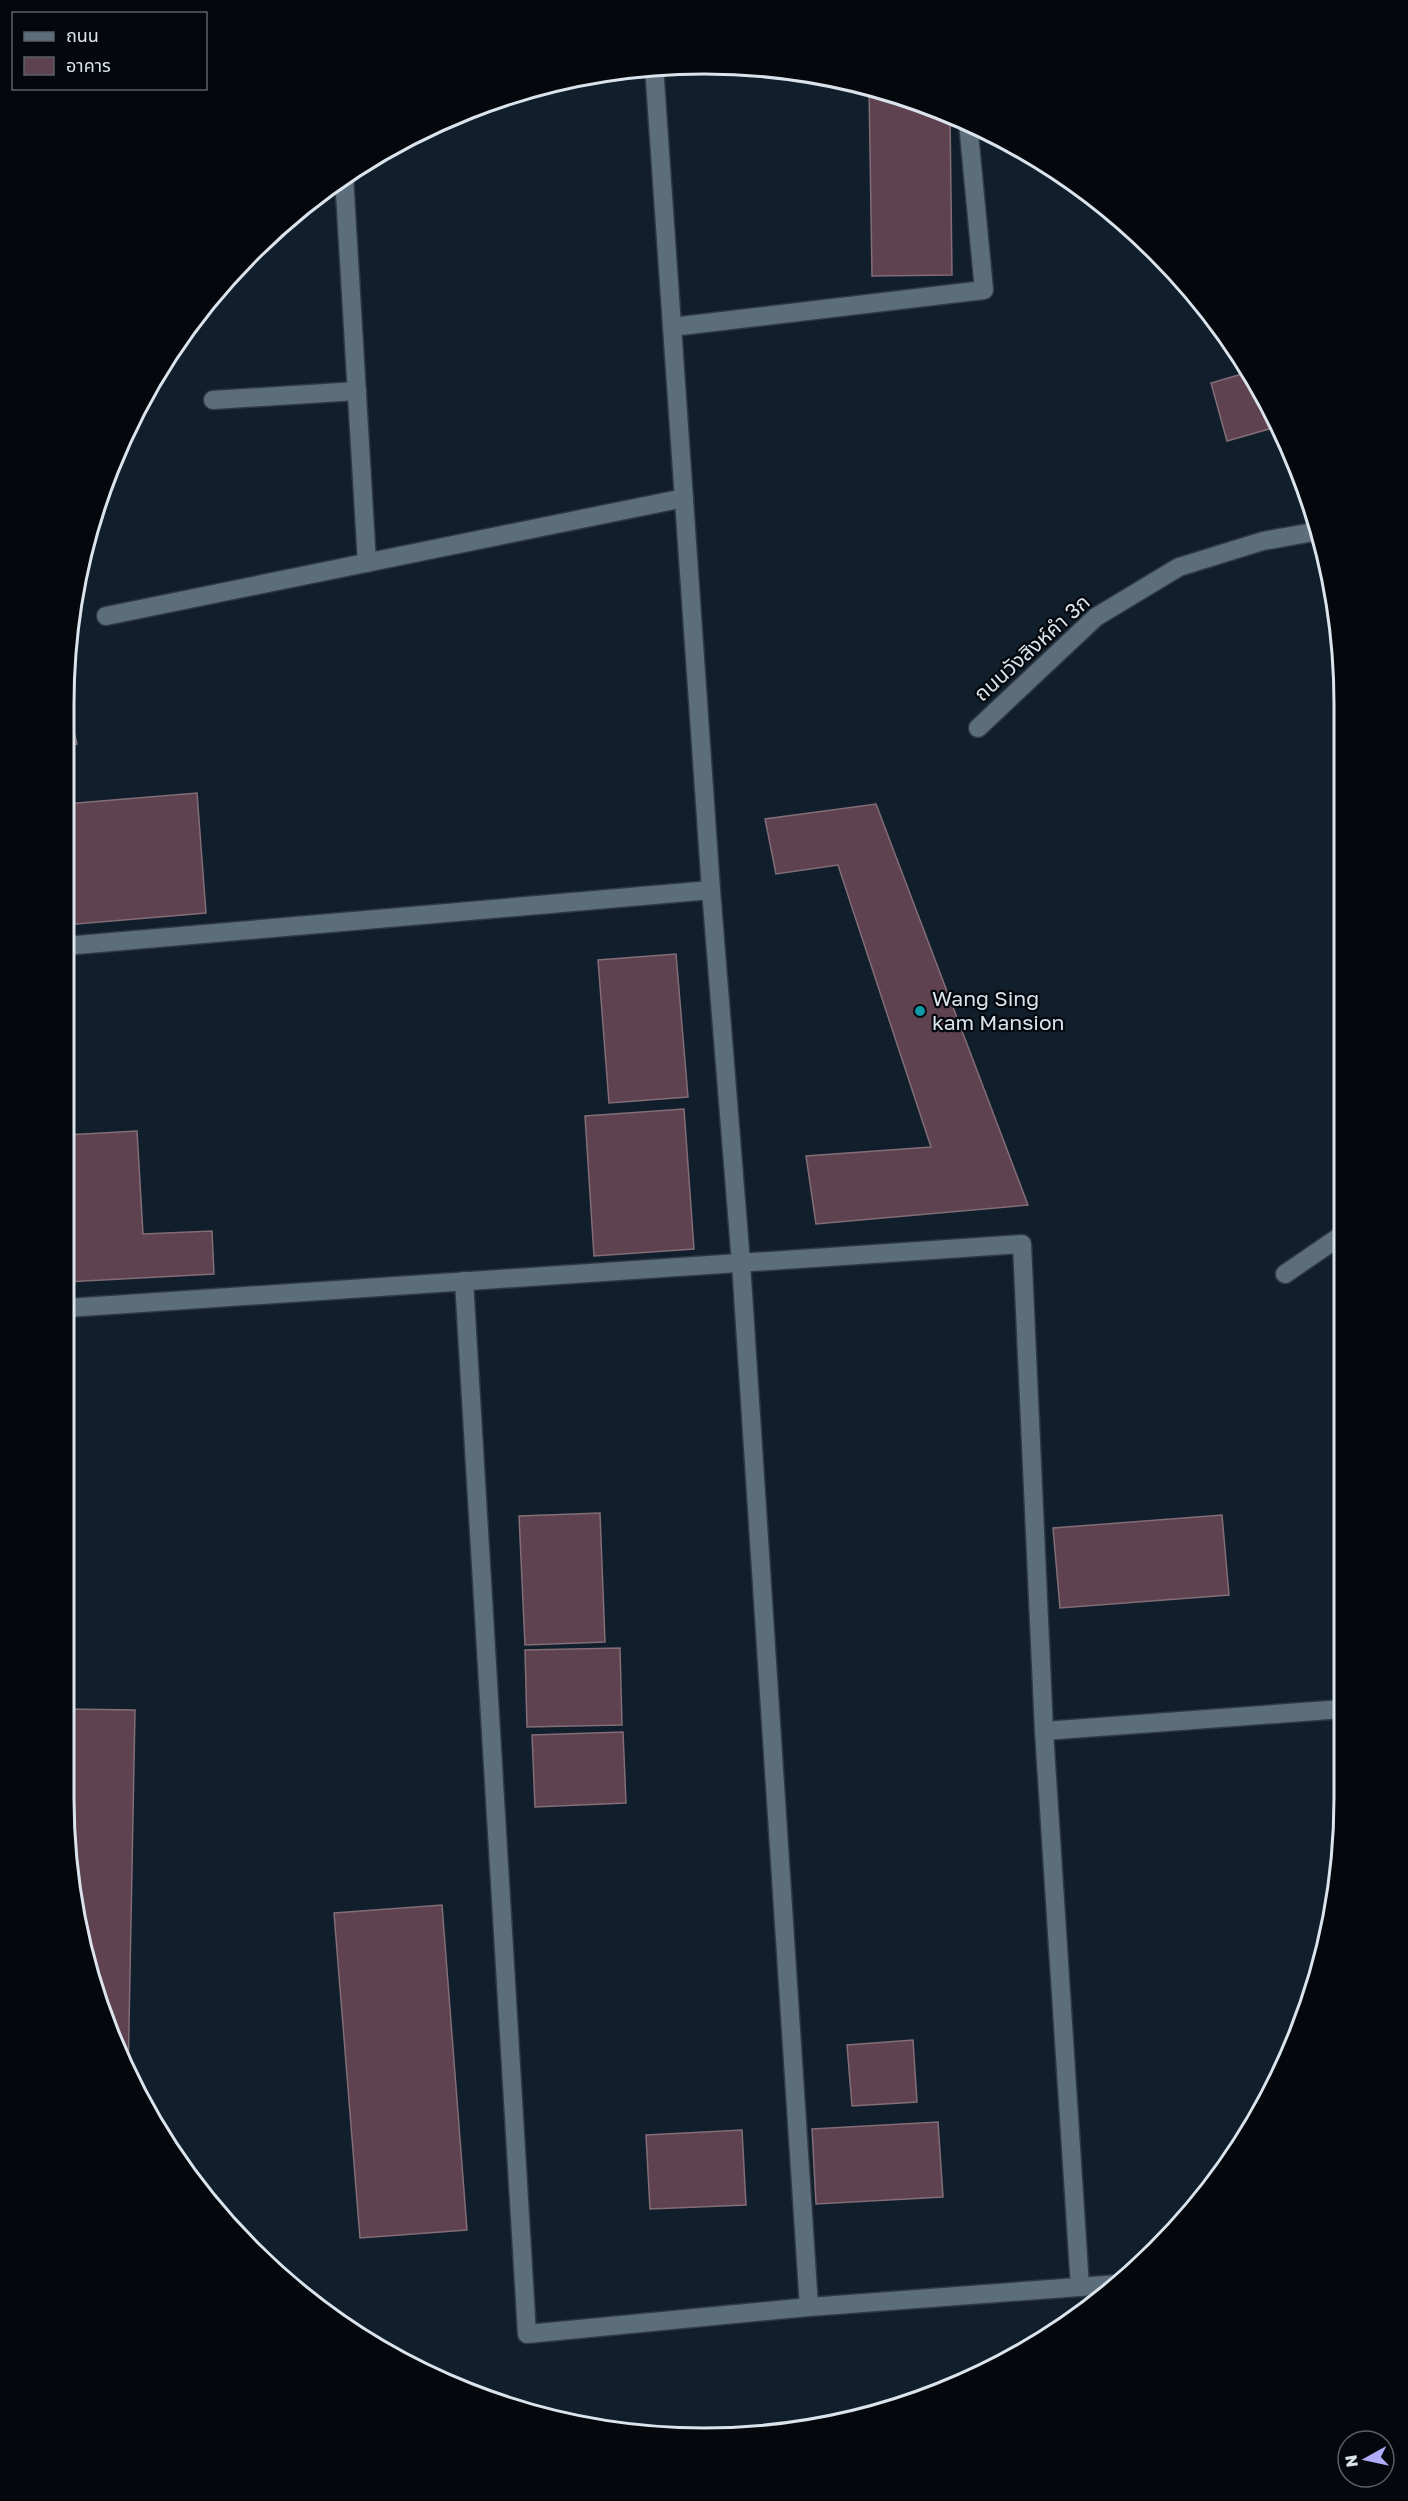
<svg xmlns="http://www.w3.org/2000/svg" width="1408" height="2501" font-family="'Golos Text','Noto Sans Thai',sans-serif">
	<rect width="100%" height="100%" fill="#101f2b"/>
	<!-- building -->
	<g fill="#5e424f" stroke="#836d77" stroke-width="1.5">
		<polygon points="869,87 910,97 950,115 952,275 872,276"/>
		<polygon points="1249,372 1276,427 1227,441 1211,383"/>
		<polygon points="64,690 77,744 65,747"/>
		<polygon points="197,793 206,913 65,925 65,804"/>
		<polygon points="876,804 1028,1205 816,1224 806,1156 931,1147 838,865 776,874 765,819"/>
		<polygon points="676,954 688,1097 609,1103 598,960"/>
		<polygon points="684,1109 694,1249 594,1256 585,1116"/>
		<polygon points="137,1131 143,1234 212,1231 214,1274 66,1282 66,1135"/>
		<polygon points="600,1513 605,1642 525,1645 519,1516"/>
		<polygon points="1222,1515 1229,1595 1060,1608 1053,1528"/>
		<polygon points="620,1648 622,1725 527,1727 525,1650"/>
		<polygon points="68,1709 135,1710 128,2079 97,2003 69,1881"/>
		<polygon points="623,1732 626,1803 535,1807 532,1735"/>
		<polygon points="442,1905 467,2230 360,2238 334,1913"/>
		<polygon points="913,2040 917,2102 852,2106 847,2045"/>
		<polygon points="938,2122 943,2197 816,2204 812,2129"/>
		<polygon points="742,2130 746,2205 650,2209 646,2135"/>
	</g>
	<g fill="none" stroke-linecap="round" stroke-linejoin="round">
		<!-- minor casing -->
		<g stroke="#303943" stroke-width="21">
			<g id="minor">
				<polyline points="654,66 711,890 741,1263 809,2307"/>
				<polyline points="344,176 367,563"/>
				<polyline points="672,327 984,290 968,123"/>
				<polyline points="213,400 357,391"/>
				<polyline points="106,616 684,498"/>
				<polyline points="978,728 1096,617 1179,567 1263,541 1319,531"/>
				<polyline points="65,946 711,890"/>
				<polyline points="1285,1274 1342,1235"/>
				<polyline points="464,1281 527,2334 809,2307 1119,2284"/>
				<polyline points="67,1308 1022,1244 1044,1731 1080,2287"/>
				<polyline points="1044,1731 1343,1709"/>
			</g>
		</g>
		<!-- minor -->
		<use href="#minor" stroke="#5c6d7c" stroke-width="18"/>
	</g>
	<!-- markers -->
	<circle fill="#0f9aa8" stroke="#04080d" stroke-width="2" cx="920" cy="1011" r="6"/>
	<g text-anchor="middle" stroke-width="4.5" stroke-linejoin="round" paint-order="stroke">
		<!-- street labels -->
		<g font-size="21" fill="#dbe4ed" stroke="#04080d">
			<text transform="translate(1032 648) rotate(-42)" y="7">ถนนวังสิงห์คำ 3ก</text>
		</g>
		<!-- poi labels -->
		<g font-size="21" fill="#dbe4ed" stroke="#04080d" text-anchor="start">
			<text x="932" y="1006">Wang Sing<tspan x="932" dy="24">kam Mansion</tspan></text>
		</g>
	</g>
	<!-- crop -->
	<path d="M0 0H1408V2501H0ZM704 74H704A630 630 0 0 1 1334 704V1798A630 630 0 0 1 704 2428H704A630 630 0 0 1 74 1798V704A630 630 0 0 1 704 74Z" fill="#04080d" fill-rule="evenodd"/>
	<path fill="none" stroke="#dbe4ed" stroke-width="3" d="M704 74H704A630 630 0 0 1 1334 704V1798A630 630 0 0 1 704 2428H704A630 630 0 0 1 74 1798V704A630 630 0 0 1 704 74Z"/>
	<!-- legend -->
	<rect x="12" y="12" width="195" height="78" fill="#04080d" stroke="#5a6067" stroke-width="1.5"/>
	<rect x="24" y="32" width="30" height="9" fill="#5c6d7c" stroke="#5a6067" stroke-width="1.5"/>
	<text x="66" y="42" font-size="18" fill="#dbe4ed">ถนน</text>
	<rect x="24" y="57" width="30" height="18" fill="#5e424f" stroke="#5a6067" stroke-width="1.5"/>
	<text x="66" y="72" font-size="18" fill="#dbe4ed">อาคาร</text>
	<!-- north arrow -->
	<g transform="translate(1366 2459) rotate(262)"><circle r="28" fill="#04080d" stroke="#5a6067" stroke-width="1.5"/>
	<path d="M0-4.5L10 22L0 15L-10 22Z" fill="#b1adfa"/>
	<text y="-9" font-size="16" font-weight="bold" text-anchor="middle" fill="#dbe4ed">N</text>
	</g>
</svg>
